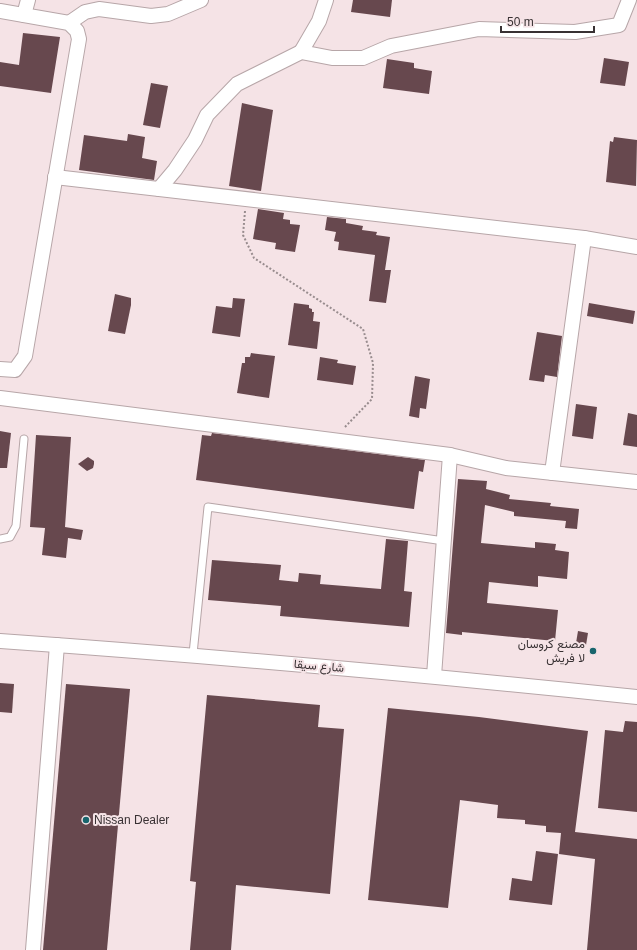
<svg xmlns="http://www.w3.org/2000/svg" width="637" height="950" font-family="Helvetica,Vazirmatn,sans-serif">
	<rect width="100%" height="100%" fill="#f5e3e6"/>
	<!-- building -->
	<g fill="#67484e">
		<polygon points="353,0 392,0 390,17 351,12"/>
		<polygon points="23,33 60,37 51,93 0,86 0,62 19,65"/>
		<polygon points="604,58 629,62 625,86 600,83"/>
		<polygon points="387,59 414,63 414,68 432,71 429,94 383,88"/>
		<polygon points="151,83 168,86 160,128 143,125"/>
		<polygon points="242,103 273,110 261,191 229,186"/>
		<polygon points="128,134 145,137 142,158 157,161 154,180 79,170 84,135 127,141"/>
		<polygon points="614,137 637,140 636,186 606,182 610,141 613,142"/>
		<polygon points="258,209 284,213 283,219 290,220 290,224 300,225 295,252 275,249 276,243 253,239"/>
		<polygon points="327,217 346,219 346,223 363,226 362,230 377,232 376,235 390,237 385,270 391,270 386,303 369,301 375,255 338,250 339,242 334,241 336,232 325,230"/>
		<polygon points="115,294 131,298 131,305 125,334 108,331"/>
		<polygon points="233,298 245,299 240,337 212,333 216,306 232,308"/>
		<polygon points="294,303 309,305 309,308 312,309 312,312 314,312 313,321 320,322 317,349 288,345"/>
		<polygon points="589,303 635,311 633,324 587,316"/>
		<polygon points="537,332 562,336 557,377 545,375 544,382 529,380"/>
		<polygon points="251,353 275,356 269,398 237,393 242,363 245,363 245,357 250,357"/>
		<polygon points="320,357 338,360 337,363 356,366 353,385 317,380"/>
		<polygon points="415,376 430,379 426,409 420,408 419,418 409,416"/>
		<polygon points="576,404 597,407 593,439 572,436"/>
		<polygon points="628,413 637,415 637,447 623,445"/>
		<polygon points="0,431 11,433 7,468 0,468"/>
		<polygon points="212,433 425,460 423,472 419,471 414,509 196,480 202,435 211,436"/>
		<polygon points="36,435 71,437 65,527 83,530 81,540 68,538 66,558 42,555 45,528 30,527"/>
		<polygon points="88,457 94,461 94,464 93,468 87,471 78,464"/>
		<polygon points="458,479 487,481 486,489 510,495 509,499 551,503 550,506 579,509 577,529 565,528 566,521 514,516 514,512 485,505 481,543 535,548 535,542 556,544 555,550 569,552 567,579 538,576 538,587 489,582 487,603 558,610 555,641 462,632 462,635 446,633"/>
		<polygon points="386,539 408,541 404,591 412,592 409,627 280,616 281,606 208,600 212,560 281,565 279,580 298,582 299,573 321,575 320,584 381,589"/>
		<polygon points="578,631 588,633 586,645 576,643"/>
		<polygon points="0,683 14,684 12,713 0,712"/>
		<polygon points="66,684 130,689 107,950 43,950"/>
		<polygon points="207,695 320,705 318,727 344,729 330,894 236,885 231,950 190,950 196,882 190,881"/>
		<polygon points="388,708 479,717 588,731 575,832 637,839 637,950 587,950 595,859 559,854 561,833 546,832 546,826 525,824 525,820 497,818 498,805 460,800 448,908 368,900"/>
		<polygon points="625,721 637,722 637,812 598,808 605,730 623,732"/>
		<polygon points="536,851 558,854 552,905 509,900 512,878 532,881"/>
	</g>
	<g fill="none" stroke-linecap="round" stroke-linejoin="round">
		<!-- service casing -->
		<g stroke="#b7a6a8" stroke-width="9">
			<g id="service">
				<polyline points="0,539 10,537 16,526 24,439"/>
				<polyline points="193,654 208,507 444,541"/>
			</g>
		</g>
		<!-- minor casing -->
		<g stroke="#b7a6a8" stroke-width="16">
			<g id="minor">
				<polyline points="0,11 69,23 77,31 79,39 25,356 15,370 0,369"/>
				<polyline points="24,15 28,0"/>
				<polyline points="69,23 85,12 99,9 151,16 168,14 201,0"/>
				<polyline points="301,52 319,21 326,0"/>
				<polyline points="55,177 584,238 637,247"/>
				<polyline points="159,189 175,170 195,140 207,115 237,84 301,52 332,58 363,58 391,46 479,29 575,32 619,25 629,0"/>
				<polyline points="0,398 450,455 506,468 637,482"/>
				<polyline points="552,473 584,238"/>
				<path d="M0,641C213,656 425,675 637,697"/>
				<polyline points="434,676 450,455"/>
				<polyline points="33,950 57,645"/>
			</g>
		</g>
		<!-- path -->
		<polyline stroke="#988c8e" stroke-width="2" stroke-dasharray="2 2" stroke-linecap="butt" points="245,211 243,235 254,258 363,329 373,363 372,399 344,428"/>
		<!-- service -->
		<use href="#service" stroke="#fff" stroke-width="7"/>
		<!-- minor -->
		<use href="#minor" stroke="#fff" stroke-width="14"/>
	</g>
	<!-- markers -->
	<g fill="#18656d" stroke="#f5e3e6" stroke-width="1.5">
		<circle cx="593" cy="651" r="4"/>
		<circle cx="86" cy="820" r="4"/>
	</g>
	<g text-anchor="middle" stroke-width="4" stroke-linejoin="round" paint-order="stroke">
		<!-- poi labels -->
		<g font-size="12" fill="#383133" stroke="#f5e3e6" text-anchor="end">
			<text x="585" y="648">مصنع كروسان<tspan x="585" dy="14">لا فريش</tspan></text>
			<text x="94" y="824" text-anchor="start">Nissan Dealer</text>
		</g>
		<!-- street labels -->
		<g font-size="12" fill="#383133" stroke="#f5e3e6">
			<text transform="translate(319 666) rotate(5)" y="4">شارع سيقا</text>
		</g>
	</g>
	<!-- scale -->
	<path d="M501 26v6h93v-6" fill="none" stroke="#383133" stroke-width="2"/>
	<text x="507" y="26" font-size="12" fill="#383133" stroke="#f5e3e6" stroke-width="3" paint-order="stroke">50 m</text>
</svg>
